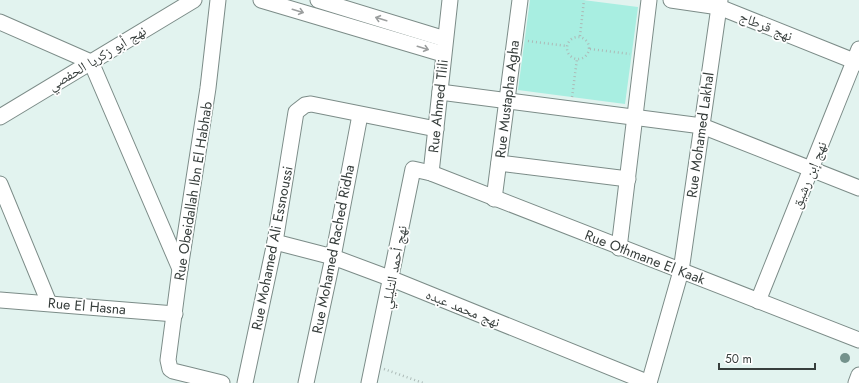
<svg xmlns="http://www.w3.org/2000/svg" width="859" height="383" font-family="Jost,'Noto Naskh Arabic',sans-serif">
	<rect width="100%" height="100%" fill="#e2f3ef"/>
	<!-- green -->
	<polygon fill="#a8eee1" points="530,0 583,0 638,7 625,104 518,90"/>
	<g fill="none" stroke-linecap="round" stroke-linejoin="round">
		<!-- minor casing -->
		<g stroke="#7c8c88" stroke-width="17">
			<g id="minor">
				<polyline points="218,0 208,88 180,269 168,360 170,369 173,371 222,383"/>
				<polyline points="261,0 443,54"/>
				<polyline points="318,0 445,39"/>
				<polyline points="671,0 719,7 859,63"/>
				<polyline points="0,22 91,62 180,269"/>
				<polyline points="440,92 702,126 859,188"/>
				<polyline points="0,117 194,0"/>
				<polyline points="499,163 628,179"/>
				<polyline points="431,173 450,0"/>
				<polyline points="0,184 49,303"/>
				<polyline points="494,199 520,0"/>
				<polyline points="275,242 333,257 392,279 649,383"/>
				<polyline points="619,248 649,0"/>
				<polyline points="0,300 175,314"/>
				<polyline points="758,301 859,49"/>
				<polyline points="245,383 275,242 296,112 305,105 311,104 436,129"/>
				<polyline points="306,383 333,257 360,115"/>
				<polyline points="369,383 413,169 431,173 859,340"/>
				<polyline points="649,383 681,271 720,0"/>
				<polyline points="856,383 859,375"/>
			</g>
		</g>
		<!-- path -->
		<g stroke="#acbab7" stroke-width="2.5" stroke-dasharray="1 3" stroke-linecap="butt">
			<polyline points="580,36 584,0"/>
			<circle cx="578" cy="48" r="11"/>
			<polyline points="528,41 567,46"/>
			<polyline points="590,49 630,54"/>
			<polyline points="572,97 577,59"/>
			<polyline points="384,369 423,383"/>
		</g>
		<!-- minor -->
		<use href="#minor" stroke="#fff" stroke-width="15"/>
	</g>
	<!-- trees -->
	<circle fill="#74928c" cx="845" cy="358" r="5"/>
	<!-- one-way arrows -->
	<defs><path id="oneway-shaft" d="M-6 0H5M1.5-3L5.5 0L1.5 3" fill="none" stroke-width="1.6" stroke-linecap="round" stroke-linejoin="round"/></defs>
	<g stroke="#9b9e9e">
		<use href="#oneway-shaft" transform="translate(298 11) rotate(17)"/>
		<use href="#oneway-shaft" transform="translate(381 19) rotate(-163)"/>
		<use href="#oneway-shaft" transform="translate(423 48) rotate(17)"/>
	</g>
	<g text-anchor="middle" stroke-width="3.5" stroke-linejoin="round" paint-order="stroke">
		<!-- street labels -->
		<g font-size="14" fill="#373e3c" stroke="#fff">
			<text transform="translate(766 26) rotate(22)" y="5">نهج قرطاج</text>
			<text transform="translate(97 58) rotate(-31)" y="5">نهج أبو زكريا الحفصي</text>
			<text transform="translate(507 99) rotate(-83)" y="5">Rue Mustapha Agha</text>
			<text transform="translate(438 106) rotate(-84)" y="5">Rue Ahmed Tlili</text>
			<text transform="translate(700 135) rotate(-82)" y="5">Rue Mohamed Lakhal</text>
			<text transform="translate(809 175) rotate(-68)" y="5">نهج إبن رشيق</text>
			<text transform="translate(193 191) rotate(-81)" y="5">Rue Obeidallah Ibn El Habhab</text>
			<text transform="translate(272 248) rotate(-79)" y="5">Rue Mohamed Ali Essnoussi</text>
			<text transform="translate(333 249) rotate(-79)" y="5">Rue Mohamed Rached Ridha</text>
			<text transform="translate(645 257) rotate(21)" y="5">Rue Othmane El Kaak</text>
			<text transform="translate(394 267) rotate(-79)" y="5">نهج أحمد التليلي</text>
			<text transform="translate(87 306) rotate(5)" y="5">Rue El Hasna</text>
			<text transform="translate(463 308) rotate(22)" y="5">نهج محمد عبده</text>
		</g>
	</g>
	<!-- scale -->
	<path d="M719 363v6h96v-6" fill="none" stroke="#373e3c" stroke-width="2"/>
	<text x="725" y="363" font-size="12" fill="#373e3c" stroke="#ffffff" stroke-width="3" paint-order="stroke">50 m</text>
</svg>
